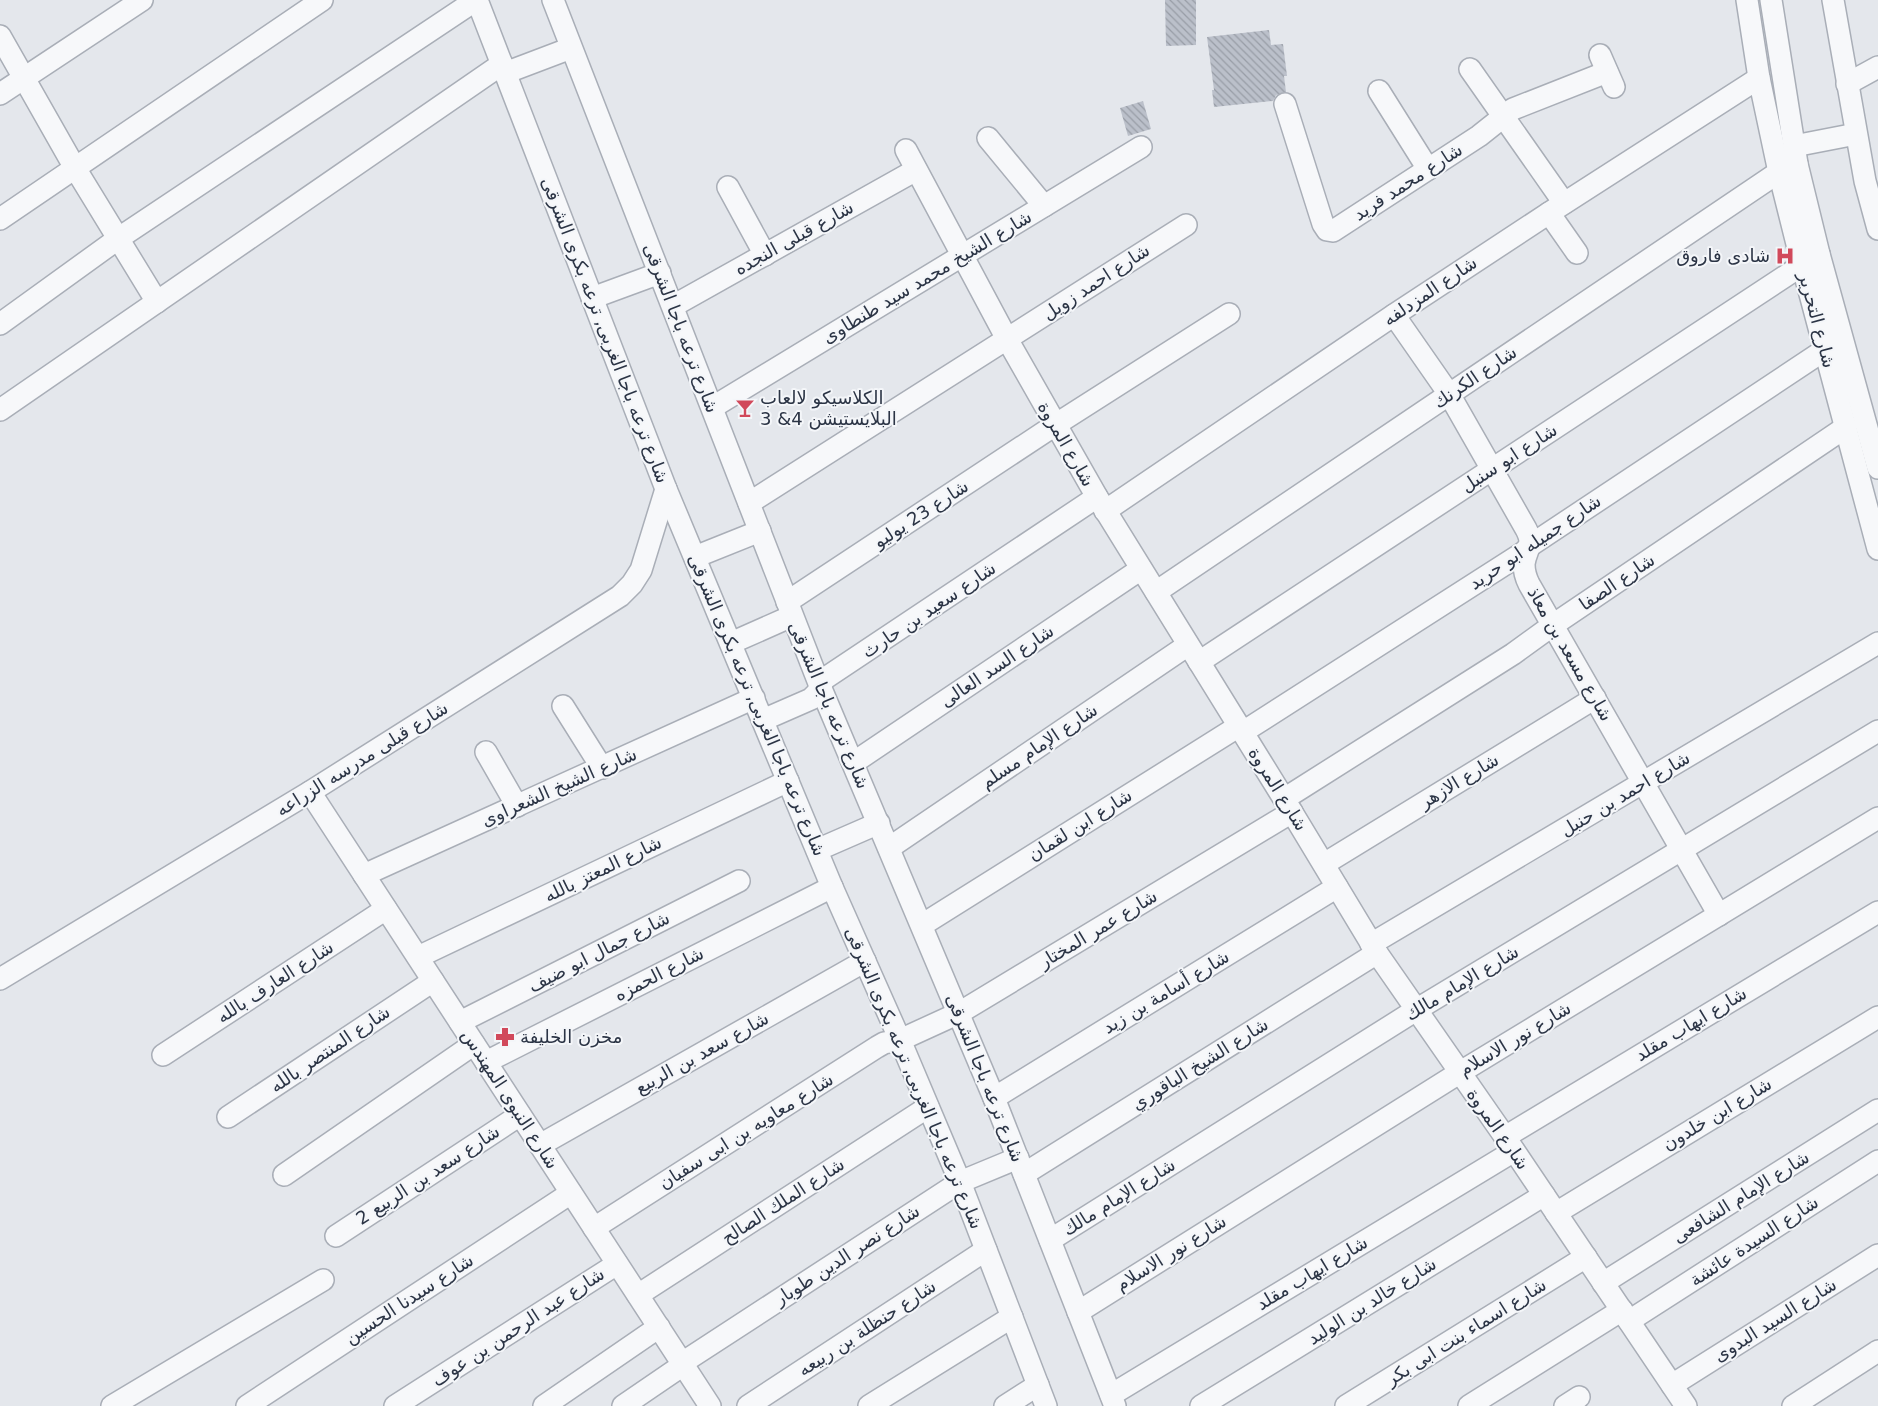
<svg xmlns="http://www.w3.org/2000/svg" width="1878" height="1406" font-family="'DejaVu Sans','Noto Naskh Arabic',sans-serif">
	<defs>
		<pattern id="building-back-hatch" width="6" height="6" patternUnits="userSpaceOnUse" patternTransform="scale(1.25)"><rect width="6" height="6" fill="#bbc0ca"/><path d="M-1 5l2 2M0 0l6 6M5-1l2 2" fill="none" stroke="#989da6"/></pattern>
	</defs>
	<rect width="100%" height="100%" fill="#e4e7ec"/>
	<!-- building -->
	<g fill="url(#building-back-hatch)">
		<polygon points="1165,0 1196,0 1196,45 1166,46"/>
		<polygon points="1269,30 1271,45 1283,44 1287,76 1284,76 1286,92 1276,95 1273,101 1214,107 1212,90 1214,90 1207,37"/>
		<polygon points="1143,101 1151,129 1128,136 1120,108"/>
	</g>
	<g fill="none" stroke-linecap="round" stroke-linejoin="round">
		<!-- minor casing -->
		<g stroke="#a9aeb7" stroke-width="24">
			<g id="minor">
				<polyline points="477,0 666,489 832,887 900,1040 960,1182 1046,1406"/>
				<polyline points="553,0 820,686 994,1098 1115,1406"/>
				<polyline points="1747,0 1759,78 1779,172 1802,264 1878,549"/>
				<polyline points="1771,0 1797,164 1819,254 1878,468"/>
				<polyline points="1833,0 1865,181 1878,229"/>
				<polyline points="0,36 75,168 157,302"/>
				<polyline points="1600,55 1614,87"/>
				<polyline points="1470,69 1564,203"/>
				<polyline points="505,73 571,48"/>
				<polyline points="1847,84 1878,67"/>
				<polyline points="1379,91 1428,169"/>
				<polyline points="0,94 142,0"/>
				<polyline points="1285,104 1323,224 1327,230 1333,231 1479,136 1513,109 1607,72"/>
				<polyline points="988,138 1044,206"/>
				<polyline points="1794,146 1856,134"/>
				<polyline points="906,150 1007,339 1097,497 1284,799 1377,953 1505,1137 1686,1406"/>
				<polyline points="728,187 765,255"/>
				<polyline points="1549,213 1577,253"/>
				<polyline points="0,219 322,0"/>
				<polyline points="592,298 660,273"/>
				<polyline points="673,306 916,170"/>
				<path d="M1394,315L1449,394L1526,529C1535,546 1526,548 1524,564C1524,572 1526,578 1529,584L1719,915"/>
				<polyline points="0,324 119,238 476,0"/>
				<polyline points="713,407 1141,147"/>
				<polyline points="0,410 502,64"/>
				<polyline points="749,503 1186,225"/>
				<polyline points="1105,511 1394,315 1549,213 1759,78"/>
				<polyline points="695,557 760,531"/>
				<polyline points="1156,592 1779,172 1797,164"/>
				<polyline points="787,602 1055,425 1229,314"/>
				<polyline points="731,643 792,616"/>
				<polyline points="1199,662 1819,254"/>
				<polyline points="563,706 602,768"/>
				<polyline points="763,720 811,699 817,693 824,679 1097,497"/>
				<polyline points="1243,732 1524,552 1531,545 1826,349"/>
				<polyline points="486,752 517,806"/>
				<polyline points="853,763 1141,569"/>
				<polyline points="310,792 710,1406"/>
				<polyline points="1284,799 1513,654 1553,625 1846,427"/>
				<polyline points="889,848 1188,645"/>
				<polyline points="817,850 879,823"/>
				<polyline points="1324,864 1595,698"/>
				<polyline points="364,875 754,698"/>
				<polyline points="922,925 1239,726"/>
				<polyline points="1371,944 1878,643"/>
				<polyline points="418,957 788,781"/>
				<polyline points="0,979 310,792 620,596 632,584 641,570 666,489"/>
				<polyline points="460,1022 739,881"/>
				<polyline points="163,1055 386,909"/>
				<polyline points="486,1062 832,887"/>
				<polyline points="994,1098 1337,887"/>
				<polyline points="228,1117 433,981"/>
				<polyline points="1505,1137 1878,912"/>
				<polyline points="540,1145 865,961"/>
				<polyline points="1024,1174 1377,953"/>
				<polyline points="284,1175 474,1044"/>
				<polyline points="1556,1213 1878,1017"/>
				<polyline points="594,1228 877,1047 884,1043 900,1040 959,1013 1292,812"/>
				<polyline points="336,1236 520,1115"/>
				<polyline points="1050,1240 1416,1010 1878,731"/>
				<polyline points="1603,1283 1878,1110"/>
				<polyline points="638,1295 928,1107"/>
				<polyline points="1078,1312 1459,1073 1878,818"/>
				<polyline points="1629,1321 1878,1161"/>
				<polyline points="682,1363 960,1182 1018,1158"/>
				<polyline points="1672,1385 1878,1255"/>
				<polyline points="1111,1395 1514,1151"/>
				<polyline points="112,1406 323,1280"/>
				<polyline points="247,1406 571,1193"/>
				<polyline points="395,1406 617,1264"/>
				<polyline points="544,1406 659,1327"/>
				<polyline points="623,1406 683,1365"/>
				<polyline points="748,1406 986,1250"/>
				<polyline points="869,1406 1012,1317"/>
				<polyline points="1005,1406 1038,1385"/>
				<polyline points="1201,1406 1544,1195"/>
				<polyline points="1346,1406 1586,1257"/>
				<polyline points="1469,1406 1622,1310"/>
				<polyline points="1565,1406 1579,1397"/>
				<polyline points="1793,1406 1878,1351"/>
			</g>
		</g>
		<!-- minor -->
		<use href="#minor" stroke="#f7f8fa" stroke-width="21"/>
	</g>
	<!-- icons -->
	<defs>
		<g id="hospital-bare" transform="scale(1.5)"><path d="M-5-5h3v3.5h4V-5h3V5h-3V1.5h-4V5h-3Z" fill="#d1495b" stroke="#f4f6f9" stroke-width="2.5" paint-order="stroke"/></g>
		<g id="bar-bare" transform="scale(1.5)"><path d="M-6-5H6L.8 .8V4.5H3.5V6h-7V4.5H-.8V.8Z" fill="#d1495b" stroke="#f4f6f9" stroke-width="2.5" paint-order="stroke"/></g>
		<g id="pharmacy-bare" transform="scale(1.5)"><path d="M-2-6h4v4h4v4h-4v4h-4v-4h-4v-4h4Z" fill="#d1495b" stroke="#f4f6f9" stroke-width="2.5" paint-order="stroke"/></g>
	</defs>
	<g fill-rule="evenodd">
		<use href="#hospital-bare" x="1785" y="256"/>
		<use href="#bar-bare" x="745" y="408"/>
		<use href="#pharmacy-bare" x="505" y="1037"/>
	</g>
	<g text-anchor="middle" stroke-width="4" stroke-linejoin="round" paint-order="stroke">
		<!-- street labels -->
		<g font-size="18" fill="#2b3445" stroke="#f4f6f9">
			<text transform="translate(1408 182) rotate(-33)" y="6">شارع محمد فريد</text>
			<text transform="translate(794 238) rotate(-29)" y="6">شارع قبلى النجده</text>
			<text transform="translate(927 277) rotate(-31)" y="6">شارع الشيخ محمد سيد طنطاوى</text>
			<text transform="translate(1096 282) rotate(-33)" y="6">شارع احمد زويل</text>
			<text transform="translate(1430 291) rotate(-34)" y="6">شارع المزدلفه</text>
			<text transform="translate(1817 320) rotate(75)" y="6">شارع التحرير</text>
			<text transform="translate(681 328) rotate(69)" y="6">شارع ترعه باجا الشرقى</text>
			<text transform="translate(605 330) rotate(69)" y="6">شارع ترعه باجا الغربى, ترعه بكرى الشرقى</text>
			<text transform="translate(1475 377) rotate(-34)" y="6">شارع الكرنك</text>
			<text transform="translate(1066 444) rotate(60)" y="6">شارع المروة</text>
			<text transform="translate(1509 458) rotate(-33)" y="6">شارع ابو سنبل</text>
			<text transform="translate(921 514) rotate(-33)" y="6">شارع 23 يوليو</text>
			<text transform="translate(1535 542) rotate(-34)" y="6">شارع جميله ابو حريد</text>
			<text transform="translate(1617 582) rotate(-34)" y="6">شارع الصفا</text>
			<text transform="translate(929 610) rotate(-34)" y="6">شارع سعيد بن حارث</text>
			<text transform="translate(1570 654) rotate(60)" y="6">شارع مسعد بن معاذ</text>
			<text transform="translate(997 666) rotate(-34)" y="6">شارع السد العالى</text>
			<text transform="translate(757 705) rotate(67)" y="6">شارع ترعه باجا الغربى, ترعه بكرى الشرقى</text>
			<text transform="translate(829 705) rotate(67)" y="6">شارع ترعه باجا الشرقى</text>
			<text transform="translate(1039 746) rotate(-34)" y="6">شارع الإمام مسلم</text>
			<text transform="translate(362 759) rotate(-32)" y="6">شارع قبلى مدرسه الزراعه</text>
			<text transform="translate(1459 781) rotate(-31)" y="6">شارع الازهر</text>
			<text transform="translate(559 787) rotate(-24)" y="6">شارع الشيخ الشعراوى</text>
			<text transform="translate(1278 789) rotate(58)" y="6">شارع المروة</text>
			<text transform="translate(1625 794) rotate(-31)" y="6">شارع احمد بن حنبل</text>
			<text transform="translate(1080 825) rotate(-32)" y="6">شارع ابن لقمان</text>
			<text transform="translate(603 869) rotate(-26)" y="6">شارع المعتز بالله</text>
			<text transform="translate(1098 929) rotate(-31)" y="6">شارع عمر المختار</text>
			<text transform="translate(599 952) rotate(-27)" y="6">شارع جمال ابو ضيف</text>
			<text transform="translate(659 974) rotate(-27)" y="6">شارع الحمزه</text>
			<text transform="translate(275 982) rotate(-33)" y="6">شارع العارف بالله</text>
			<text transform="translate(1462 983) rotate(-31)" y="6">شارع الإمام مالك</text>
			<text transform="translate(1166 992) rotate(-31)" y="6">شارع أسامة بن زيد</text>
			<text transform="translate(1691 1024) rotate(-31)" y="6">شارع ايهاب مقلد</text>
			<text transform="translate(1515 1039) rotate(-31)" y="6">شارع نور الاسلام</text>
			<text transform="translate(330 1049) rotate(-34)" y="6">شارع المنتصر بالله</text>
			<text transform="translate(702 1053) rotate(-29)" y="6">شارع سعد بن الربيع</text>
			<text transform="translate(1200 1064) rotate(-32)" y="6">شارع الشيخ الباقوري</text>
			<text transform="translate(914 1078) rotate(67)" y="6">شارع ترعه باجا الغربى, ترعه بكرى الشرقى</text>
			<text transform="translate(985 1078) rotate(68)" y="6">شارع ترعه باجا الشرقى</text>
			<text transform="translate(510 1099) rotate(57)" y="6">شارع النبوى المهندس</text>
			<text transform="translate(1717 1114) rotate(-31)" y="6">شارع ابن خلدون</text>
			<text transform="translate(1498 1129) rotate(55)" y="6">شارع المروة</text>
			<text transform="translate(746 1131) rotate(-32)" y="6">شارع معاويه بن ابى سفيان</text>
			<text transform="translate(428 1175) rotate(-33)" y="6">شارع سعد بن الربيع 2</text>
			<text transform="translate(1119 1197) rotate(-32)" y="6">شارع الإمام مالك</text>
			<text transform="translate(1741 1197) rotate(-32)" y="6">شارع الإمام الشافعى</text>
			<text transform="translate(783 1201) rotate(-33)" y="6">شارع الملك الصالح</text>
			<text transform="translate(1754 1241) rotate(-33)" y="6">شارع السيدة عائشة</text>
			<text transform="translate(1171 1253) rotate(-32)" y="6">شارع نور الاسلام</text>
			<text transform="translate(847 1255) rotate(-33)" y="6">شارع نصر الدين طوبار</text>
			<text transform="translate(1312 1273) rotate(-31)" y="6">شارع ايهاب مقلد</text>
			<text transform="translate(409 1299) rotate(-33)" y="6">شارع سيدنا الحسين</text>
			<text transform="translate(1372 1301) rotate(-32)" y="6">شارع خالد بن الوليد</text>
			<text transform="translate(1775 1320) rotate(-32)" y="6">شارع السيد البدوى</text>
			<text transform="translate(518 1327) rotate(-33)" y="6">شارع عبد الرحمن بن عوف</text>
			<text transform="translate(867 1328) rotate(-33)" y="6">شارع حنظلة بن ربيعه</text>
			<text transform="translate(1466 1332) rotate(-32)" y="6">شارع اسماء بنت ابى بكر</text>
		</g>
		<!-- poi labels -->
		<g font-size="18" fill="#2b3445" stroke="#f4f6f9" text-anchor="start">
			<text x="1770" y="262" text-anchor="end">شادى فاروق</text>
			<text x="760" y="404">الكلاسيكو لالعاب<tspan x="760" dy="21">البلايستيشن 4&amp; 3</tspan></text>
			<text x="520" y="1043">مخزن الخليفة</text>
		</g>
	</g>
</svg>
